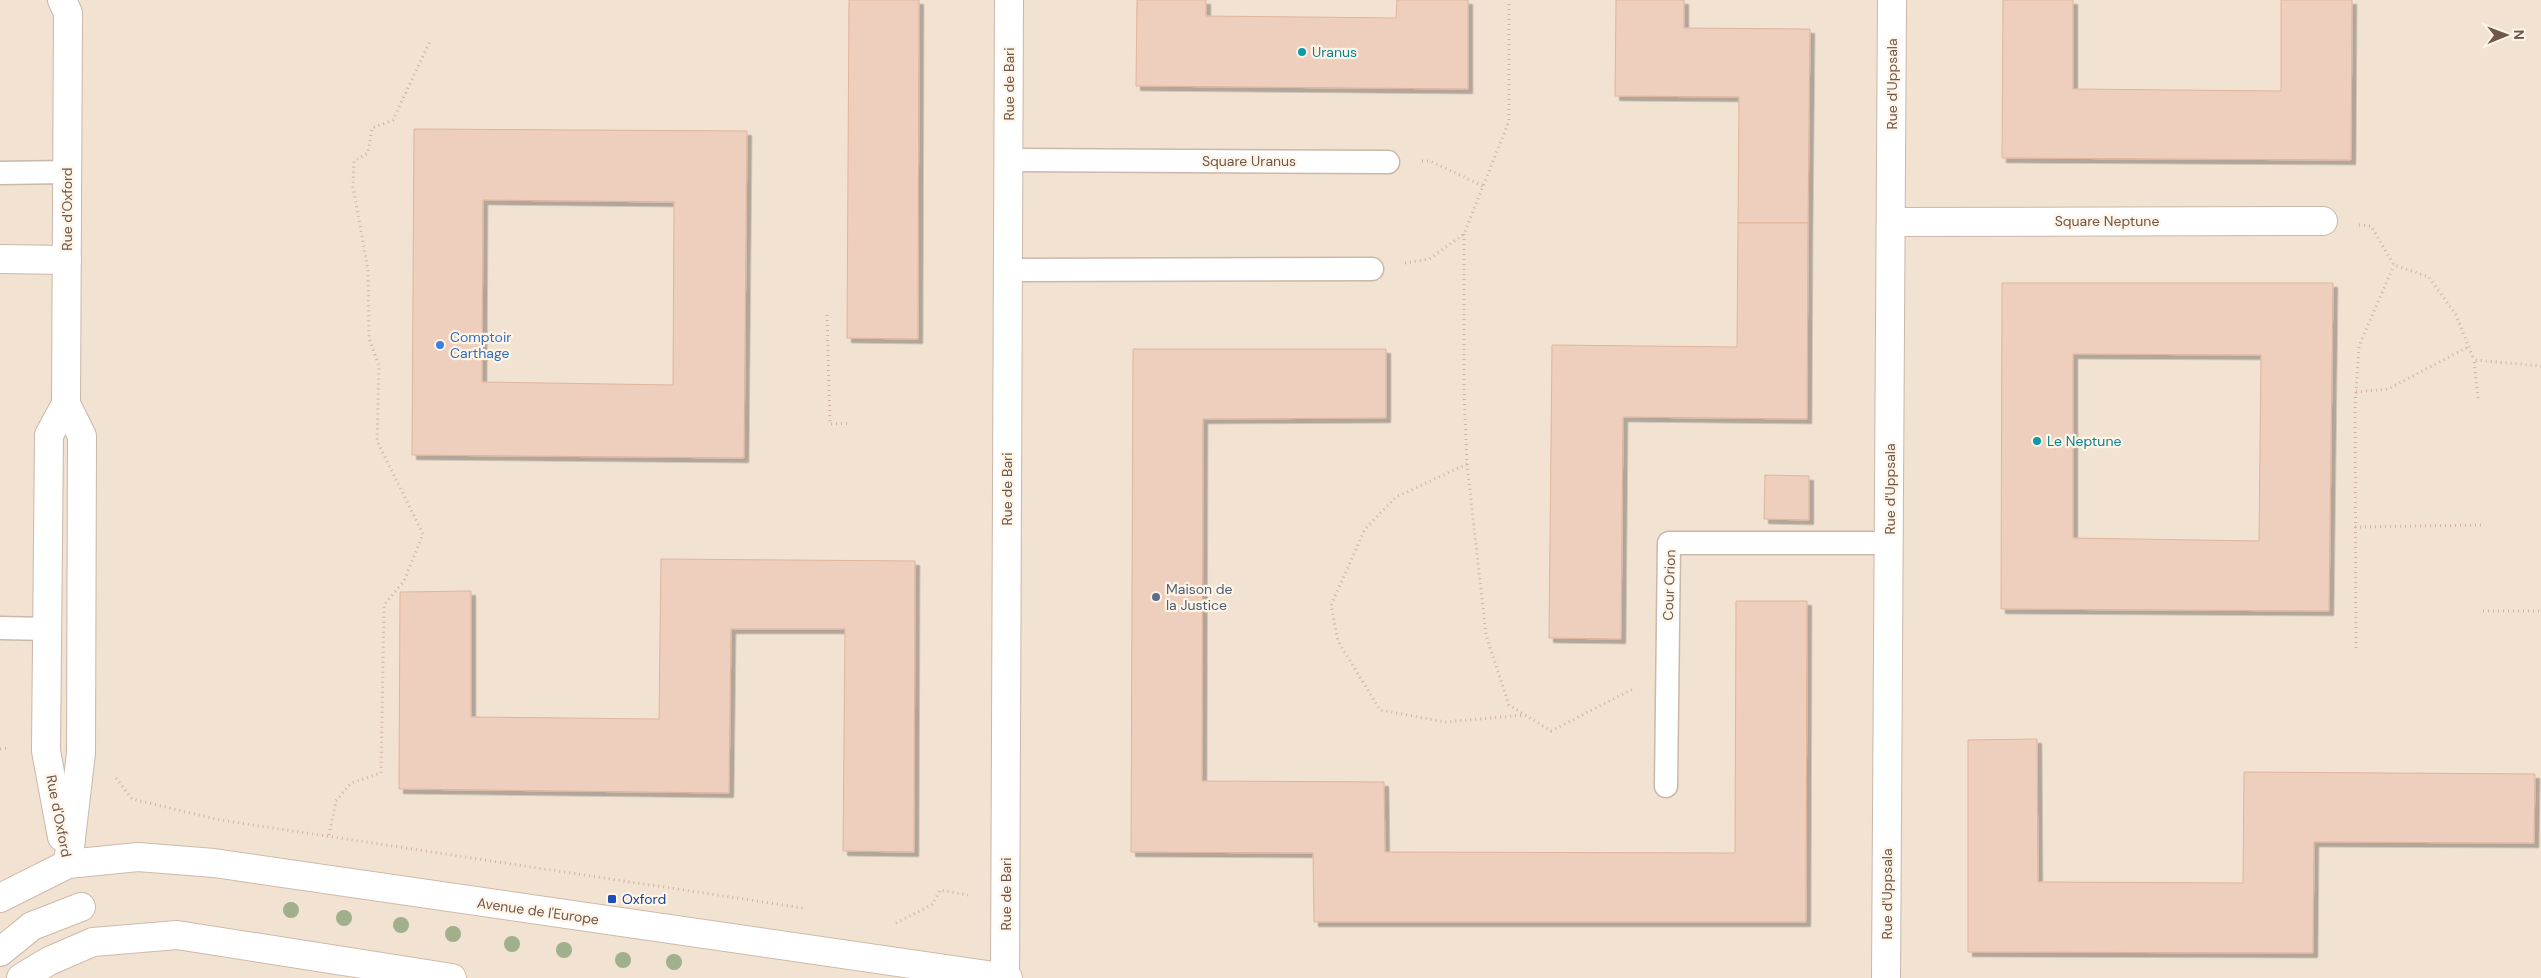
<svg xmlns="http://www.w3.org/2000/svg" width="2541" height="978" font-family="'DM Sans',sans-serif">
	<defs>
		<filter id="shadow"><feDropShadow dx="4.5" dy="4.5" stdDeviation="0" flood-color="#0004"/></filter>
	</defs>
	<rect width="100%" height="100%" fill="#faf0e2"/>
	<!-- residential -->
	<rect fill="#f1e2d1" x="0" y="0" width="2541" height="978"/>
	<!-- building -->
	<g fill="#eecebc" stroke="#dfb59d" fill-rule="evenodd" filter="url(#shadow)">
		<polygon points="849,0 919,0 918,339 847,338"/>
		<polygon points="1137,0 1206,0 1206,16 1396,18 1397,0 1468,0 1468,89 1136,86"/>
		<polygon points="1616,0 1684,0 1684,28 1810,29 1808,223 1738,223 1739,97 1615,96"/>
		<polygon points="2003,0 2073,0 2073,89 2281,91 2281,0 2352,0 2351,160 2002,158"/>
		<path d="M414,129L747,131L744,458L412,455ZM483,200L674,202L673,385L482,382Z"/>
		<polygon points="1738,223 1808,223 1807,419 1623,417 1621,639 1549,638 1552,345 1737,347"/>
		<path d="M2002,283H2333L2329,611L2001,609ZM2073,354L2261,355L2259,541L2073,538Z"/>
		<polygon points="1133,349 1386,349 1386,418 1203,419 1202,781 1384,782 1385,852 1735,853 1736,601 1807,601 1806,922 1314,922 1313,853 1131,852"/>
		<polygon points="1765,475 1809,476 1809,520 1764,519"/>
		<polygon points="661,559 915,561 914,852 843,851 845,629 731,629 729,793 399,789 400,592 471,591 471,717 659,719"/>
		<polygon points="2037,739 2038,882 2243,883 2244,772 2535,774 2534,843 2314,842 2313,953 1968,952 1968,740"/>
	</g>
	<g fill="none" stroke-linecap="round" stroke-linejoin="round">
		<!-- service casing -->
		<g stroke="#cab8aa" stroke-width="25">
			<g id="service">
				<polyline points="1008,160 1388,162"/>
				<polyline points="0,173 67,172"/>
				<polyline points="1008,270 1372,269"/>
				<polyline points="0,628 49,629"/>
				<polyline points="1666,786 1669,543 1889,543"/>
			</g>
		</g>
		<!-- pedestrian casing -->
		<g stroke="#cab8aa" stroke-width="30">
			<polyline id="pedestrian" points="0,259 67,260"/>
		</g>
		<!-- minor casing -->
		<g stroke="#cab8aa" stroke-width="30">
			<g id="minor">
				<polyline points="1891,222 2323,221"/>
				<polyline points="1005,978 1009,0"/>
				<polyline points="1886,978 1892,0"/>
			</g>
		</g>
		<!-- tertiary casing -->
		<g stroke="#cab8aa" stroke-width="30">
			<g id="tertiary">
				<polyline points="62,0 68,13 66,404 82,436 81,753 68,864"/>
				<polyline points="62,837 46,751 49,435 66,404"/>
			</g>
		</g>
		<!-- secondary casing -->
		<g stroke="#cfbaaa" stroke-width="30">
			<g id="secondary">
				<polyline points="0,898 68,864 138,857 214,863 1008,978"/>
				<polyline points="0,952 32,926 81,907"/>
				<polyline points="21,978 49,961 93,942 177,935 452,978"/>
			</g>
		</g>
		<!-- path -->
		<g stroke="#d2b29f" stroke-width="3" stroke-dasharray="1 4" stroke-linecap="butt">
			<polyline points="1422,161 1430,161 1483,186"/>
			<polyline points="2359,225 2371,226 2394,265 2429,277 2456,315 2474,360"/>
			<polyline points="1464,234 1464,390 1467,464 1486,635 1509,705 1551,731 1633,689"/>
			<polyline points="1405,263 1429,259 1464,234 1509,121 1509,0"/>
			<polyline points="827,315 830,424 850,423"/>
			<polyline points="2356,392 2388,389 2470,346"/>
			<polyline points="2478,398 2474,360 2541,366"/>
			<polyline points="1467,464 1396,497 1365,529 1331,605 1338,641 1380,710 1445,722 1525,715"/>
			<polyline points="2355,527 2481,525"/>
			<polyline points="2483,611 2541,611"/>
			<polyline points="2356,648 2355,406 2359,346 2394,265"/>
			<polyline points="0,749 9,748"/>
			<polyline points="116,778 132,799 220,820 803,908"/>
			<polyline points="329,835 336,801 351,783 381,773 384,605 404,581 423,534 377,441 379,366 369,338 368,270 353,187 354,161 368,153 372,128 393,120 431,39"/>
			<polyline points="896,923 933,904 940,890 968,895"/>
		</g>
		<!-- service -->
		<use href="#service" stroke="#fff" stroke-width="22"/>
		<!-- pedestrian -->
		<use href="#pedestrian" stroke="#fff" stroke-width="28"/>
		<!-- minor -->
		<use href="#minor" stroke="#fff" stroke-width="28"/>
		<!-- tertiary -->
		<use href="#tertiary" stroke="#fff" stroke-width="28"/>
		<!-- secondary -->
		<use href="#secondary" stroke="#fff" stroke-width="28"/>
	</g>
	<!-- trees -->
	<g fill="#a0af8c">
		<circle cx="291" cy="910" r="8"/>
		<circle cx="344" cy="918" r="8"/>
		<circle cx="401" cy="925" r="8"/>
		<circle cx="453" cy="934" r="8"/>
		<circle cx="512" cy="944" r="8"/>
		<circle cx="564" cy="950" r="8"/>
		<circle cx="623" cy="960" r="8"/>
		<circle cx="674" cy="962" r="8"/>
	</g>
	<!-- markers -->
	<g fill="#0f9aa8" stroke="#fef5e8" stroke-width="2">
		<circle cx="1302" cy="52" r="5"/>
		<circle cx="2037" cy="441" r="5"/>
	</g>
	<circle fill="#3f7fe0" stroke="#fef5e8" stroke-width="2" cx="440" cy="345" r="5"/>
	<circle fill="#5c6f8a" stroke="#fef5e8" stroke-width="2" cx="1156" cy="597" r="5"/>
	<rect fill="#1a4fb4" stroke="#fef5e8" stroke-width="2" x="607" y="894" width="10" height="10" rx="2.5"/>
	<g text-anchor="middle" stroke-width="4.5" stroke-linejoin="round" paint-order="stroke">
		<!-- culture labels -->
		<g font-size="14" fill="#0d838f" stroke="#fef5e8" text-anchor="start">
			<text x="1312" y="57">Uranus</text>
			<text x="2047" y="446">Le Neptune</text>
		</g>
		<!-- street labels -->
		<g font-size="14" fill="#70574a" stroke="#fef5e8">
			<text transform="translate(1009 84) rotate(-90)" y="5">Rue de Bari</text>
			<text transform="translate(1892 84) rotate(-90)" y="5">Rue d'Uppsala</text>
			<text x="1249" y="166">Square Uranus</text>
			<text transform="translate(67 209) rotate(-90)" y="5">Rue d'Oxford</text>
			<text x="2107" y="226">Square Neptune</text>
			<text transform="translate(1007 489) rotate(-90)" y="5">Rue de Bari</text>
			<text transform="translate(1890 489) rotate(-90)" y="5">Rue d'Uppsala</text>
			<text transform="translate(1669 585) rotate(-88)" y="5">Cour Orion</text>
			<text transform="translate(59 816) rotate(79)" y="5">Rue d'Oxford</text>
			<text transform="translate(1006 894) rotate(-90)" y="5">Rue de Bari</text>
			<text transform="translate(1887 894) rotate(-90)" y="5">Rue d'Uppsala</text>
			<text transform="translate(538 911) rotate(8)" y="5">Avenue de l'Europe</text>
		</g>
		<!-- shop labels -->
		<g font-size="14" fill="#366cbe" stroke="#fef5e8" text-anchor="start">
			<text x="450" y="342">Comptoir<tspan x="450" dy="16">Carthage</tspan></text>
		</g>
		<!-- service labels -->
		<g font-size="14" fill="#4e5e75" stroke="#fef5e8" text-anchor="start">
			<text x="1166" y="594">Maison de<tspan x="1166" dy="16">la Justice</tspan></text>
		</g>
		<!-- transit labels -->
		<g font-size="14" fill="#164399" stroke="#fef5e8" text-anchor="start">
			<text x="622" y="904">Oxford</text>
		</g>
	</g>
	<!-- north arrow -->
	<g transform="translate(2506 35) rotate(89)" stroke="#fef5e8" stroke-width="4" paint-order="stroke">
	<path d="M0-4L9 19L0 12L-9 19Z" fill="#70574a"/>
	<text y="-8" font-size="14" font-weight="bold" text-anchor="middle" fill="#70574a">N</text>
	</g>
</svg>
